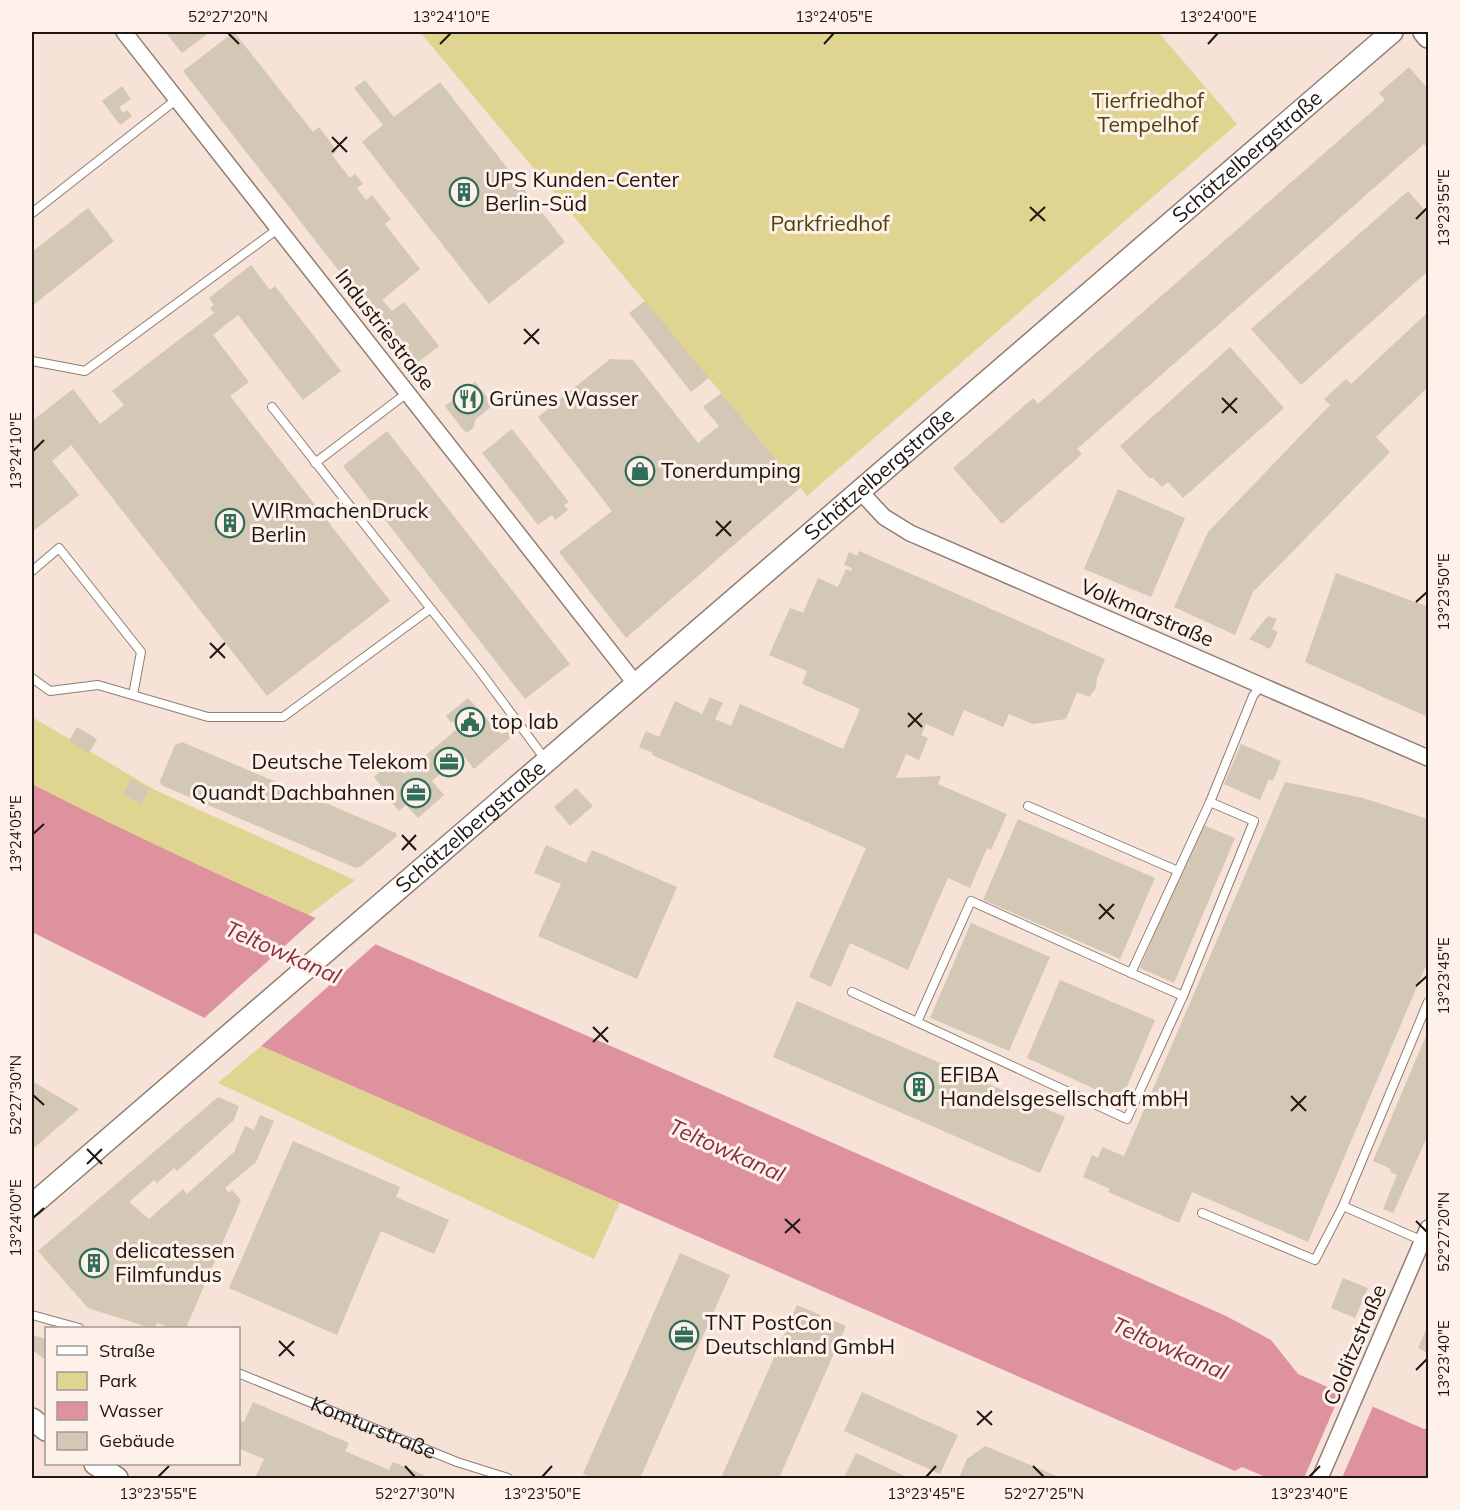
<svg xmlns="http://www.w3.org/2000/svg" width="1460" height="1510" font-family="Mulish,sans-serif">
	<rect width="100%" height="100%" fill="#f6e2d6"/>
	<!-- green -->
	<g fill="#dfd490">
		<polygon points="420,32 1158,32 1237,124 807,496"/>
		<polygon points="32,717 155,790 355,880 308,915 126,832 32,784"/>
		<polygon points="261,1046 620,1202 594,1259 218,1083"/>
	</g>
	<!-- water -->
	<path fill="#de929e" d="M32,784C219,880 413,960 606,1044C813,1133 1019,1225 1226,1316L1271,1340L1298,1374L1424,1429L1428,1428V1478H1268L1242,1467L1235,1471L261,1046L32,932Z"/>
	<!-- pier -->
	<g fill="#f6e2d6">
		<polygon points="318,916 378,942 259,1048 202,1020"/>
		<polygon points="1342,1390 1374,1404 1342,1478 1304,1478"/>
	</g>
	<!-- building -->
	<g fill="#d3c7b6">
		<polygon points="165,32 210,32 182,53"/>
		<polygon points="234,32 313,132 319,127 337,151 332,155 350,178 355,174 363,184 357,188 366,200 372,195 391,219 385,224 420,269 382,300 392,311 404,302 439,346 413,366 183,71"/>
		<polygon points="1409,67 1428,89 1428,150 1424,144 1077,449 1082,454 1002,524 953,468 1033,398 1038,404 1385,100 1379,93"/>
		<polygon points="365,80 394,117 440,82 565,242 489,304 362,142 383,125 354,88"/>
		<polygon points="122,86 131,99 119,107 123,113 127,110 132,116 120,125 102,101"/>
		<polygon points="1408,191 1428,214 1428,271 1301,385 1251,329"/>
		<polygon points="88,208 114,241 32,306 32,252"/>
		<polygon points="251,265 270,290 275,286 341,371 303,400 238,315 213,335 249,382 230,396 390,601 267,696 71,445 52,461 79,495 32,532 32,421 73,389 100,424 124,405 112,391 214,313 210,308 214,305 209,298"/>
		<polygon points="645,301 709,378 691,392 629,313"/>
		<polygon points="1428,312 1428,387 1376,437 1390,452 1253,592 1235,635 1174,607 1208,532 1330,405 1324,399 1346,379 1351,384"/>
		<polygon points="1230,347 1284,408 1183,498 1168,482 1162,487 1152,477 1150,479 1120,446"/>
		<polygon points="610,359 633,360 698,443 719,426 703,407 721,393 800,488 626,638 559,552 612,511 538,417"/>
		<polygon points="475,382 493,405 475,420 474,427 468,432 464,431 445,406"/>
		<polygon points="512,429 569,502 564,505 568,510 555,520 552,515 538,525 482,453"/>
		<polygon points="387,431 570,664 525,699 343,466"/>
		<polygon points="1118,489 1185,518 1151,597 1084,569"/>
		<polygon points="859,551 1105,659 1097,678 1096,688 1089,697 1077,692 1066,719 1033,724 1009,714 1003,727 964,710 953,736 926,724 921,735 928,738 919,760 906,754 896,778 941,776 938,784 1007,814 991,850 987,848 970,888 948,878 908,970 850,943 831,987 809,977 866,848 652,755 653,753 639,747 646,731 659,737 675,701 702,714 710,697 723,703 715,719 731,726 740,704 843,749 860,709 802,684 807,671 769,655 790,608 803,613 818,578 838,587 846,569 851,571 852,568 844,565 849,552 857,556"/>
		<polygon points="1336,573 1426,606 1428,601 1428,717 1305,662"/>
		<polygon points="1268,616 1277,619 1272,629 1278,632 1270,649 1249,639"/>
		<polygon points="468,698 501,734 508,732 510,735 509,739 474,769 463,755 432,781 444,795 418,818 406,805 399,811 392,803 394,801 374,777 395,758 401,765 398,767 404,774 459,727 454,721 451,723 446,716"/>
		<polygon points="77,727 97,739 89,753 69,741"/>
		<polygon points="182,742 396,833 397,836 360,867 356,868 161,785 160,781 175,745"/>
		<polygon points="1241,744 1281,761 1273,781 1269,779 1260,800 1224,784"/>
		<polygon points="131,779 149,789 141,804 123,794"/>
		<polygon points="1285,782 1363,798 1428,819 1428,961 1308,1242 1192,1192 1179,1223 1108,1192 1110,1189 1083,1177 1092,1155 1098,1158 1102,1147 1124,1156"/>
		<polygon points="576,788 593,806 570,826 554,807"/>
		<polygon points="1018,819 1155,878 1120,959 983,900"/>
		<polygon points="1201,824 1235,838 1174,983 1140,968"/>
		<polygon points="546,845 586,863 592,850 677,887 637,979 538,936 561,884 534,873"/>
		<polygon points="971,923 1050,957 1009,1051 930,1018"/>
		<polygon points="1060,980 1155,1020 1121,1101 1027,1058"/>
		<polygon points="797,1001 1065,1117 1040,1173 773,1057"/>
		<polygon points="1428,1031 1428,1135 1393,1213 1383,1209 1397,1175 1390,1172 1391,1169 1373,1161"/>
		<polygon points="32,1081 79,1109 35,1147 32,1145"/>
		<polygon points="218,1097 239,1106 234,1120 177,1171 174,1168 157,1183 154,1180 129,1202 149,1219 183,1189 187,1194 234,1152 245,1126 254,1130 260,1115 274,1121 256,1162 225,1188 229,1193 232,1190 241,1200 186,1328 171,1328 157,1323 154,1328 151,1328 88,1308 38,1251"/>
		<polygon points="293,1141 400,1187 396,1197 449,1220 434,1254 381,1231 337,1335 229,1288"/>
		<polygon points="680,1253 730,1275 640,1478 594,1478 583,1474"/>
		<polygon points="1343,1278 1368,1288 1355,1318 1331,1308"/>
		<polygon points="797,1305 846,1326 779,1478 721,1478"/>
		<polygon points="1428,1325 1428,1353 1418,1348"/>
		<polygon points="32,1335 46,1339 46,1360 32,1350"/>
		<polygon points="862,1392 958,1435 940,1474 844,1431"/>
		<polygon points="253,1402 349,1443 345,1451 389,1470 393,1462 424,1475 422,1478 255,1478 264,1459 238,1448 238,1420 244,1422"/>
		<polygon points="985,1446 1002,1453 1061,1478 959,1478 967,1459"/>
		<polygon points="856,1453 909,1478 844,1478"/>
	</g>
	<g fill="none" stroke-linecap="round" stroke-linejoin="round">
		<!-- lane casing -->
		<g stroke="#907e73" stroke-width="10">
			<g id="lane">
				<polyline points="32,213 177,99"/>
				<polyline points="32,361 85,371 279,228"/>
				<polyline points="272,407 479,670 545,759"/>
				<polyline points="315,463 407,393"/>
				<polyline points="32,571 59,548 141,652 133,695"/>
				<polyline points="32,678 50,691 98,685 208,717 283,717 430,609"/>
				<polyline points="1028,806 1178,871"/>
				<polyline points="852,992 1127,1119 1183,996 1131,973 1210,802 1253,696 1261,685"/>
				<polyline points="1183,996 1254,821 1210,802"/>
				<polyline points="917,1022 971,901 1131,973"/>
				<polyline points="1343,1206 1428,1002"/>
				<polyline points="1202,1213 1315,1260 1343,1206 1423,1241"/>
				<polyline points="32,1315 79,1328"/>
				<path id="s1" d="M238,1373L457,1462L508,1478"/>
			</g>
		</g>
		<!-- street casing -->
		<g stroke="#907e73" stroke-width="18">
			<g id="street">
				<polyline points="124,32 635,683"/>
				<polyline points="859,490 884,517 910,533 1428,758"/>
				<polyline points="1320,1478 1428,1228"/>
			</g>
		</g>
		<!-- secondary casing -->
		<g stroke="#907e73" stroke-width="24">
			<g id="secondary">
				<polyline points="1424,32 1428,37"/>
				<path id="s2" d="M32,1205L1392,32"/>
				<polyline points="32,1419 46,1430"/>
				<polyline points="95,1464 117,1478"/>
			</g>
		</g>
		<!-- lane -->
		<use href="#lane" stroke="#fff" stroke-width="8"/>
		<!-- street -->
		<use href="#street" stroke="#fff" stroke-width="15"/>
		<!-- secondary -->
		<use href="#secondary" stroke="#fff" stroke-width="21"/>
	</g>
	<!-- ticks -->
	<path fill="none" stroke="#1d1612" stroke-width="2" d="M228,33L239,44M440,44L451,33M824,44L834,33M1208,44L1218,33M332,137L347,152M332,152L347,137M1030,207L1045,221M1416,219L1427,208M1030,221L1045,207M524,329L539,344M524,344L539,329M1222,398L1237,413M1222,413L1237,398M33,451L44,440M716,521L731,536M716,536L731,521M1416,602L1427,592M210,643L225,658M210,658L225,643M908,713L922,727M908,727L922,713M33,834L44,824M402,835L416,850M402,850L416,835M1099,904L1114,919M1099,919L1114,904M1416,986L1427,976M593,1027L608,1042M593,1042L608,1027M33,1095L44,1105M1291,1096L1306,1111M1291,1111L1306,1096M87,1149L102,1164M87,1164L102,1149M33,1218L44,1208M785,1219L800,1233M1416,1221L1427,1232M785,1233L800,1219M279,1341L294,1356M279,1356L294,1341M1416,1370L1427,1359M977,1411L992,1425M977,1425L992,1411M405,1466L415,1477M1033,1466L1044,1477M158,1477L169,1466M542,1477L552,1466M926,1477L936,1466M1309,1477L1320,1466"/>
	<!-- icons -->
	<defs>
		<g id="building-ring" transform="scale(1.5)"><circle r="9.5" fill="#fdf1e9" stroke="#316e59" stroke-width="1.5"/><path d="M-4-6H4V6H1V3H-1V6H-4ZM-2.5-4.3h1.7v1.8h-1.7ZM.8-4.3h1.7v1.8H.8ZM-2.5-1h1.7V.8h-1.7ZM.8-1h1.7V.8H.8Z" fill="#316e59"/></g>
		<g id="restaurant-ring" transform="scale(1.5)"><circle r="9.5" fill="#fdf1e9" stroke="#316e59" stroke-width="1.5"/><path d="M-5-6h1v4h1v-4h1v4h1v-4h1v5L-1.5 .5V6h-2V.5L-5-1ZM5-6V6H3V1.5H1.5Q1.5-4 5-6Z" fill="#316e59"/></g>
		<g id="shop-ring" transform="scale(1.5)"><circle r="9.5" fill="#fdf1e9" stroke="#316e59" stroke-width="1.5"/><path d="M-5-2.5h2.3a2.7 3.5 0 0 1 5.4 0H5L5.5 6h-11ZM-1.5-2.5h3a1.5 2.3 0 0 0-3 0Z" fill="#316e59"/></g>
		<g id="civic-ring" transform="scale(1.5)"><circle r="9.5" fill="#fdf1e9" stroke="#316e59" stroke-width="1.5"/><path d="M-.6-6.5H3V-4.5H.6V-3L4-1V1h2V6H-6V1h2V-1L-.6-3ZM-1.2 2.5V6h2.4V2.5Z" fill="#316e59"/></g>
		<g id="office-ring" transform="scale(1.5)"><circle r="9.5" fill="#fdf1e9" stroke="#316e59" stroke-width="1.5"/><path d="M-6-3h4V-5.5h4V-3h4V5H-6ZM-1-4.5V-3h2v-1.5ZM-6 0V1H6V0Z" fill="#316e59"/></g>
	</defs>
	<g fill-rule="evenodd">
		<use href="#building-ring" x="464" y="192"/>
		<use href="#restaurant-ring" x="468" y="399"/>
		<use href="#shop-ring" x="640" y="471"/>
		<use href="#building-ring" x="230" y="523"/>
		<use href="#civic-ring" x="470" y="722"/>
		<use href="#office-ring" x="449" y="762"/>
		<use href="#office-ring" x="416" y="793"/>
		<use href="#building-ring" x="919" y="1087"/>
		<use href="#building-ring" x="94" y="1263"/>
		<use href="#office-ring" x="684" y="1335"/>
	</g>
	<g text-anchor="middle" stroke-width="6" stroke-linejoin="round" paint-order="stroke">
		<!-- park labels -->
		<g font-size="21" fill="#4c4309" stroke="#fdf1e9">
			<text x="1148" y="108">Tierfriedhof<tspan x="1148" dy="24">Tempelhof</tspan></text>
			<text x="830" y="231">Parkfriedhof</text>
		</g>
		<!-- street labels -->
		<g font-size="21" fill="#1d1612" stroke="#fdf1e9">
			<text dy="7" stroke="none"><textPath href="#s2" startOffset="1605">Schätzelbergstraße</textPath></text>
			<text transform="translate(385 330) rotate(52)" y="7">Industriestraße</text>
			<text dy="7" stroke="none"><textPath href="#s2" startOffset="1119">Schätzelbergstraße</textPath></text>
			<text transform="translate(1147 613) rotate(23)" y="7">Volkmarstraße</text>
			<text dy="7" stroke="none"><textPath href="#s2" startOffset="579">Schätzelbergstraße</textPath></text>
			<text transform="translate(1355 1345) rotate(-67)" y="7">Colditzstraße</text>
			<text dy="7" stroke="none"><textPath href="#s1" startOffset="146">Komturstraße</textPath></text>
		</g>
		<!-- poi labels -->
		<g font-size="21" fill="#1d1612" stroke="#fdf1e9" text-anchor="start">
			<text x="485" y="187">UPS Kunden-Center<tspan x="485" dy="24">Berlin-Süd</tspan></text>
			<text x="489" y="406">Grünes Wasser</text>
			<text x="661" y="478">Tonerdumping</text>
			<text x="251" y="518">WIRmachenDruck<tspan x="251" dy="24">Berlin</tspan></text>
			<text x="491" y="729">top lab</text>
			<text x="428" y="769" text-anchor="end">Deutsche Telekom</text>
			<text x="395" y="800" text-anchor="end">Quandt Dachbahnen</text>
			<text x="940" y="1082">EFIBA<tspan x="940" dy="24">Handelsgesellschaft mbH</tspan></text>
			<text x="115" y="1258">delicatessen<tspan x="115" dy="24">Filmfundus</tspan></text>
			<text x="705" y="1330">TNT PostCon<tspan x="705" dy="24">Deutschland GmbH</tspan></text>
		</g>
		<!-- water labels -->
		<g font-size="22" font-style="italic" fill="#862c42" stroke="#fdf1e9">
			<text transform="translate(283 952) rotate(24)" y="8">Teltowkanal</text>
			<text transform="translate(727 1150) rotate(24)" y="8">Teltowkanal</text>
			<text transform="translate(1170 1348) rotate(24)" y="8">Teltowkanal</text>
		</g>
	</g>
	<!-- border -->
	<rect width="1460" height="1510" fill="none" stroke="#fdf1e9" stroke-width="66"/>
	<!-- legend -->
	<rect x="45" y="1327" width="195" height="138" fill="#fdf1e9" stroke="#a39993" stroke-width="1.5"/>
	<rect x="57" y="1346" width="30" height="9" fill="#ffffff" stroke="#a39993" stroke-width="1.5"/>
	<text x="99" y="1357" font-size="18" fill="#1d1612">Straße</text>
	<rect x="57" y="1372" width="30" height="18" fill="#dfd490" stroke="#a39993" stroke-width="1.5"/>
	<text x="99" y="1387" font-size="18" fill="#1d1612">Park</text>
	<rect x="57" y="1402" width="30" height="18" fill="#de929e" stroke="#a39993" stroke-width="1.5"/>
	<text x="99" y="1417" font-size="18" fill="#1d1612">Wasser</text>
	<rect x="57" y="1432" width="30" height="18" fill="#d3c7b6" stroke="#a39993" stroke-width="1.5"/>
	<text x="99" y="1447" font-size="18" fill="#1d1612">Gebäude</text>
	<rect x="33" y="33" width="1394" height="1444" fill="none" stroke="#1d1612" stroke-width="2"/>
	<g font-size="15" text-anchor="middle" fill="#1d1612">
		<text x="228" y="22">52°27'20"N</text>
		<text x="451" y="22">13°24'10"E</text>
		<text x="834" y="22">13°24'05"E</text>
		<text x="1218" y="22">13°24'00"E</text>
		<text transform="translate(1444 208) rotate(-90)" y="5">13°23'55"E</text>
		<text transform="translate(16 451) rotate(-90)" y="5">13°24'10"E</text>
		<text transform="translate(1444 592) rotate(-90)" y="5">13°23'50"E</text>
		<text transform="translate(16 834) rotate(-90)" y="5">13°24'05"E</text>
		<text transform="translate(1444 976) rotate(-90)" y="5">13°23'45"E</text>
		<text transform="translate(16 1095) rotate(-90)" y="5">52°27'30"N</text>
		<text transform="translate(16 1218) rotate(-90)" y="5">13°24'00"E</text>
		<text transform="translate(1444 1232) rotate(-90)" y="5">52°27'20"N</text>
		<text transform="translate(1444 1359) rotate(-90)" y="5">13°23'40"E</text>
		<text x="158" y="1499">13°23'55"E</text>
		<text x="415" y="1499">52°27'30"N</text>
		<text x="542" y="1499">13°23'50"E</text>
		<text x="926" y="1499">13°23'45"E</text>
		<text x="1044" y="1499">52°27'25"N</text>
		<text x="1309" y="1499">13°23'40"E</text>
	</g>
</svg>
